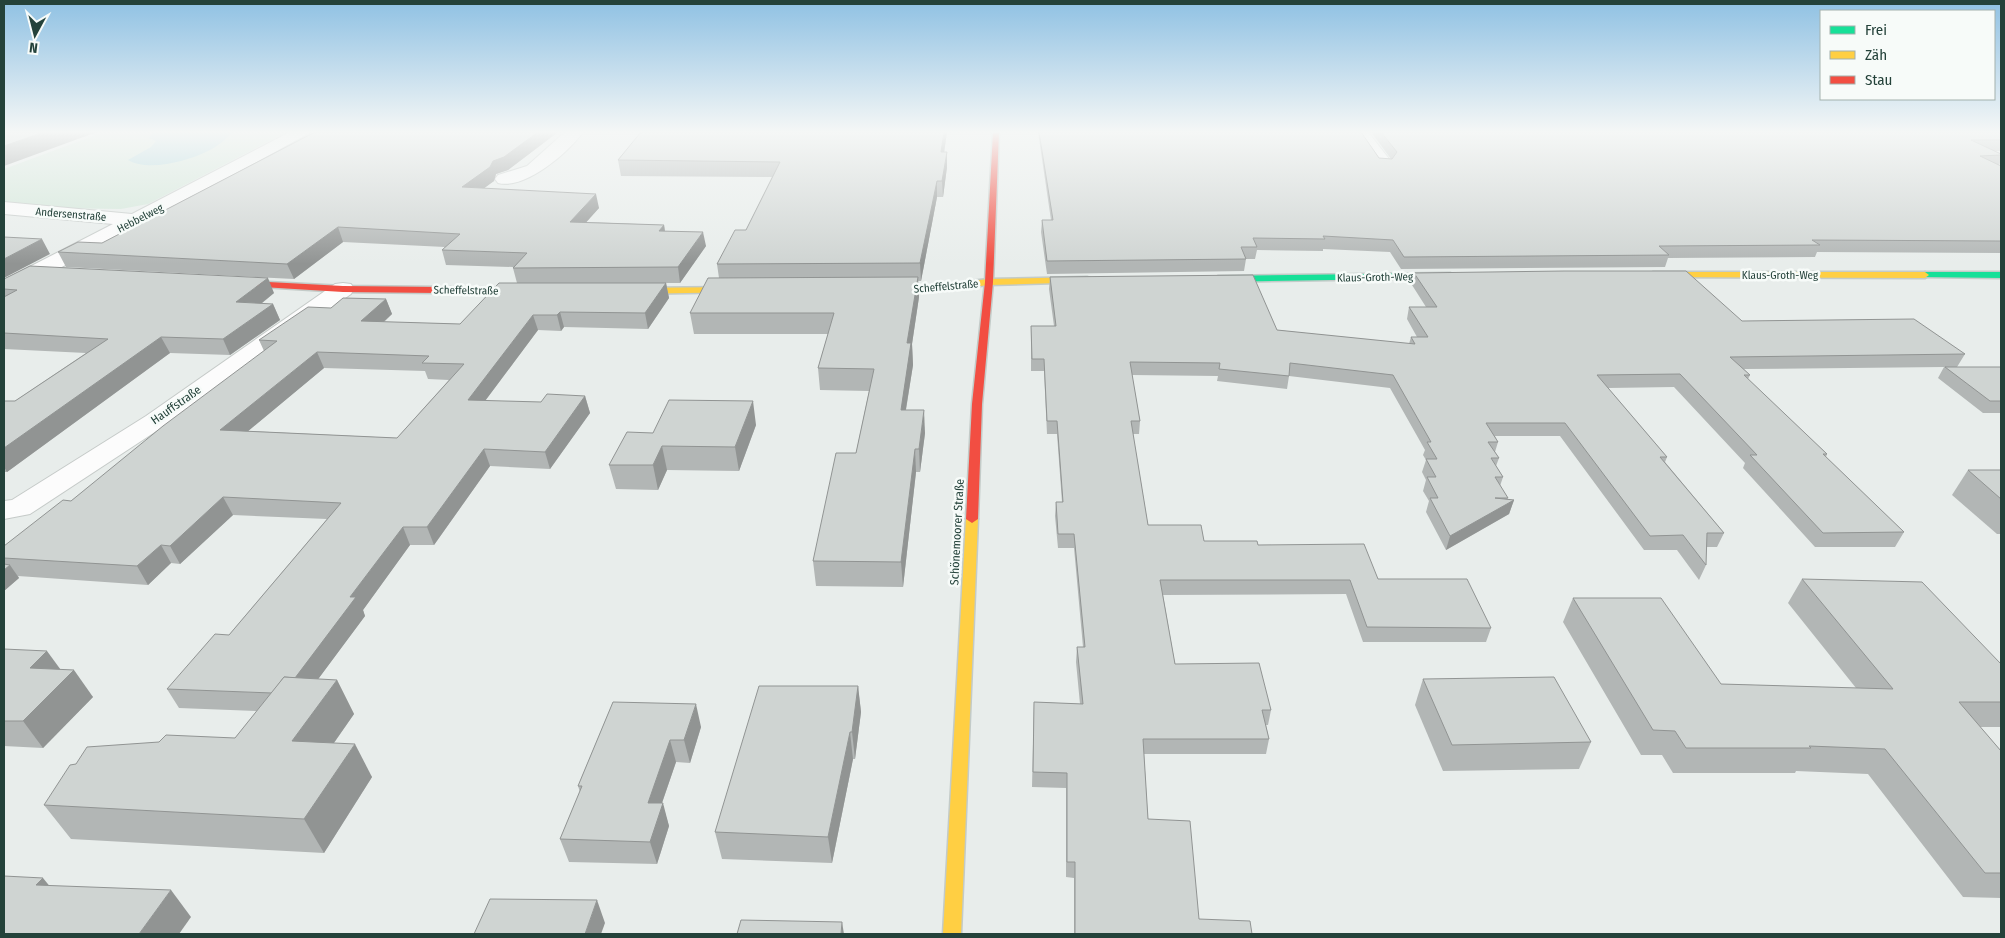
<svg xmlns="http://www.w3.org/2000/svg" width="2005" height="938" font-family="'Fira Sans Condensed',sans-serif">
	<rect width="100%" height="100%" fill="#e8edeb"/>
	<!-- green -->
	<polygon fill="#d1e6d8" points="104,132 287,132 148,204 121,209 47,208 4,204 4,169"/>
	<!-- water -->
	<path fill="#a9d4db" d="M153,132H233C226,139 217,147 208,151C188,161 148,172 128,160L151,147L156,141L149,138Z"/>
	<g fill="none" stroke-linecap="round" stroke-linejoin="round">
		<!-- street casing -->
		<g stroke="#c5cac8" stroke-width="2">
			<g id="street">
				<polygon points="290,132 311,132 144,224 12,293 4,294 4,280 113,224 4,214 4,202 132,214"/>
				<path d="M565,132H583C568,153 525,190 498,183L495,179L498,175L527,166Z"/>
				<polygon points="1352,132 1368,132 1393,164 1390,168 1378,168"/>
				<polygon points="343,283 351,284 354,289 351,294 164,426 30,514 4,519 4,501 12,500 146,416 335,284"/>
			</g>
		</g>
		<!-- fast casing -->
		<g stroke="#c3cbc8" stroke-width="3">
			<g id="fast">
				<polygon points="1925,272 2001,272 2001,278 1922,277 1921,275"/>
				<polygon points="1450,273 1453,274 1453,278 1218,282 1214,279 1218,276"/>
			</g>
		</g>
		<!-- slow casing -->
		<g stroke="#c3cbc8" stroke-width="3">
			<g id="slow">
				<polygon points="1653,272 1925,272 1929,275 1925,278 1650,277 1649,275"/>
				<polygon points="1087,277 1090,278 1090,282 989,285 925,292 881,292 877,289 881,286 925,286 989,279"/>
				<polygon points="740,287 743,288 743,292 631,294 627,291 631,288"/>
				<polygon points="972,515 978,519 961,934 943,934 966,519"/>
			</g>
		</g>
		<!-- jam casing -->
		<g stroke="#c3cbc8" stroke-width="3">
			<g id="jam">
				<polygon points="993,132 999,132 993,282 982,404 978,519 972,523 966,519 972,404 985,282"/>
				<polygon points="233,280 343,286 530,288 534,291 530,294 343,292 230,285 230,281"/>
			</g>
		</g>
		<!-- street -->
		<use href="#street" fill="#fcfcfc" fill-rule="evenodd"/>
		<!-- fast -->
		<use href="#fast" fill="#16e098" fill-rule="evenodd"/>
		<!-- slow -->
		<use href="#slow" fill="#ffcf43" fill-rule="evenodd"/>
		<!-- jam -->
		<use href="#jam" fill="#f24e42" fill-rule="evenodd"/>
	</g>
	<!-- wall -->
	<g fill="#b2b6b5" fill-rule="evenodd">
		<polygon points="315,132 558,132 508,170 496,174 494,181 483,188 599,208 586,222 664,225 665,231 706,246 680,283 517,283 513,268 513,267 446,265 442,250 445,247 343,242 294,279 66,267 58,252 102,243"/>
		<polygon points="641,132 947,132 944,152 947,167 943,197 937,197 921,281 918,281 919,297 912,344 913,365 906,410 925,433 920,472 916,472 903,587 816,586 813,561 856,453 869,391 820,390 818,368 828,334 694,334 690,313 719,278 717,264 746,230 772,177 621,176 618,160"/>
		<polygon points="1038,132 1361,132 1379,158 1391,159 1371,132 2001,132 2001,151 1995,151 2001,154 2001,161 1999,165 2001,166 2001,253 1817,252 1815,257 1668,258 1665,267 1401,269 1390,252 1323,249 1323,251 1257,250 1255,259 1246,259 1244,271 1047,274 1041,232 1042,220 1051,220"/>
		<polygon points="1414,273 1965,354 1957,367 2001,367 2001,413 1983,413 1938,378 1944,367 1744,369 1750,375 1748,379 1827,454 1826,457 1904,532 1895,547 1815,547 1743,468 1745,463 1674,387 1608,388 1667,457 1665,462 1724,533 1717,547 1706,547 1706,565 1699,580 1677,550 1644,550 1560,436 1495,436 1498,442 1495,452 1499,458 1496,466 1503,477 1500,486 1508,498 1507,499 1514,500 1509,514 1446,550 1426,512 1429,501 1423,491 1426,480 1422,472 1426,460 1423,455 1425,450 1390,388 1289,376 1287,389 1217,381 1218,376 1132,375 1140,421 1139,434 1133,434 1148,525 1204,541 1258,545 1378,579 1491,628 1486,642 1363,642 1346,594 1163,595 1175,664 1271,710 1268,725 1266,725 1269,739 1266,754 1144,754 1148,819 1199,919 1252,934 1074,934 1074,878 1066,877 1066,788 1032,787 1034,702 1080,704 1076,662 1077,647 1083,647 1074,548 1058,548 1055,516 1056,502 1062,502 1057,434 1047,434 1044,371 1031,371 1031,326 1054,326 1049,289 1050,277 1277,330 1409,344 1411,337 1417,337 1407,319 1409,307 1426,307 1412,285"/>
		<polygon points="4,279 274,293 261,304 273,304 280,320 230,355 170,353 7,472 4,472 4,401 15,401 86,353 4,349"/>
		<path d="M666,283L669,298L648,329L564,327L561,331L538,330L485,401L541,402L585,396L590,413L550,469L490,466L434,545H410L363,610L365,616L318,679L337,680L354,714L334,743L372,777L324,853L71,839L44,805L235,738L257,711L179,708L167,689L229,635L327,519L233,515L180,564L171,563L148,585L18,576L19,578L4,591V546L71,501L264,351L259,340L331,308L386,299L392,314L384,322L460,324ZM324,368L425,371L428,379L449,380L397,438L248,431Z"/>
		<polygon points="756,425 739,471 667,470 658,490 616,489 609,465 653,433"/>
		<polygon points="1968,470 2001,470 2001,534 1997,534 1952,495"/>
		<polygon points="1802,579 2001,664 2001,727 1980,727 2001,751 2001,898 1963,897 1868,774 1796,771 1795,773 1673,773 1662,755 1641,755 1563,622 1573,598 1721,684 1856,688 1788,603"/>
		<polygon points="4,649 60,670 93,697 43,748 4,746"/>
		<polygon points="1423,679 1591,742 1579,769 1443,771 1415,705"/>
		<polygon points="858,686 861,712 855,759 853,759 832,863 722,859 715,832"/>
		<polygon points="613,702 701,727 690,763 676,762 662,803 669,826 657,864 569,862 560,839 580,792 578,786"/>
	</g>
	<!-- shaded-wall -->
	<g fill="#919493">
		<polygon points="44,132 97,132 4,166 4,146"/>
		<polygon points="538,132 558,132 508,170 496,174 494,181 467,201 462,187 493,161"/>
		<polygon points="944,132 947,132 942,167 941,152"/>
		<polygon points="947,152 947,167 943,197 942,181"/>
		<polygon points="937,181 937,197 921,281 920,263"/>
		<polygon points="596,194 599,208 574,236 570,222"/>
		<polygon points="664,225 666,239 659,231"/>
		<polygon points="338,227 343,242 294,279 287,264"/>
		<polygon points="703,232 706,246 680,283 678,267"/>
		<polygon points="42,239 50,254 4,278 4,259"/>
		<polygon points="918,277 919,297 912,344 913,365 902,433 901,410 907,343"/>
		<polygon points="268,278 274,293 243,318 236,302"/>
		<polygon points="666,283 669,298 648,329 645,313"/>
		<polygon points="386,299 392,314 367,337 361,321"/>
		<polygon points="273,304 280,320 230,355 223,339"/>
		<polygon points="560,312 564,327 561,331 557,315"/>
		<polygon points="533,315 538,330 473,417 468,400"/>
		<polygon points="161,337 170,353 7,472 4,467 4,448"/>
		<polygon points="317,352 324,368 229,447 220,430"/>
		<polygon points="585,396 590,413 550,469 545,452"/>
		<polygon points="753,401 756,425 739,471 735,447"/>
		<polygon points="924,410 925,433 920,472 919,449"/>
		<polygon points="662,446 667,470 658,490 653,465"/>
		<polygon points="484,449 490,466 434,545 427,527"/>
		<polygon points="915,449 916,472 903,587 901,562"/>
		<polygon points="223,497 233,515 180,564 170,546"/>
		<polygon points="1514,500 1509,514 1446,550 1450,536"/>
		<polygon points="403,527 410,545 363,610 365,616 293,713 283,694 350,597"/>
		<polygon points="161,545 171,563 148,585 137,566"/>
		<polygon points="10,565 19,578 4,591 4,570"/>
		<polygon points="47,651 66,677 30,668"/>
		<polygon points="74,670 93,697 43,748 23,721"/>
		<polygon points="337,680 354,714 312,774 292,741"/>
		<polygon points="858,686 861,712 855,759 852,732"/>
		<polygon points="696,704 701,727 690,763 684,740"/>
		<polygon points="850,732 853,759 832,863 828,837"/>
		<polygon points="670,740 676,762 654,826 648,803"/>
		<polygon points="355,744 372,777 324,853 304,819"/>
		<polygon points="663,803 669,826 657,864 650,842"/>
		<polygon points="43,878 65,905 36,885"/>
		<polygon points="171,890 191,917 179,934 139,934"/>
		<polygon points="597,900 605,923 601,934 585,934"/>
		<polygon points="842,922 844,934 841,934"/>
	</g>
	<!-- building -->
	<g fill="#cfd4d2" stroke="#919493" fill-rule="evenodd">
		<polygon points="4,132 44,132 4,146"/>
		<polygon points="315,132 538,132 504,157 493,161 490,167 462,187 596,194 570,222 664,225 659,231 703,232 678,267 513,268 527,253 442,250 460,234 338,227 287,264 58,252 78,242 102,243"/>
		<polygon points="641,132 944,132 941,152 947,152 942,181 937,181 920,263 717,264 735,230 746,230 780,162 618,160"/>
		<polygon points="1039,132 1361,132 1379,158 1392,159 1397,152 1381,132 2001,132 2001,140 1971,140 2001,154 2001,155 1980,156 2001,166 2001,241 1812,240 1820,245 1659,246 1669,255 1404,257 1393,240 1323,236 1325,239 1253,238 1257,247 1241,247 1246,259 1047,261 1042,220 1053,220"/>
		<polygon points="4,237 42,239 4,259"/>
		<polygon points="30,266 268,278 236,302 273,304 223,339 161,337 4,448 4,401 15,401 108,339 4,333 4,297 17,290 4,289 4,279"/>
		<polygon points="1564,271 1686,271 1742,321 1914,319 1965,354 1730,357 1750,375 1744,375 1827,454 1823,454 1904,532 1823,533 1750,455 1757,455 1680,374 1597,375 1667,457 1660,457 1724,533 1707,533 1706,565 1683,535 1650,536 1565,423 1486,423 1498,442 1488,442 1499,458 1491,458 1503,477 1495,477 1508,498 1495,498 1514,500 1450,536 1430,498 1438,498 1427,477 1436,477 1426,459 1437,459 1427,442 1431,442 1393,375 1290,363 1289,376 1219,369 1220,363 1130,362 1140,421 1131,421 1148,525 1201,525 1204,541 1257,541 1258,545 1364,544 1378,579 1467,579 1491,628 1367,627 1350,580 1160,580 1175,664 1259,663 1271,710 1262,710 1269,739 1143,739 1148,819 1190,821 1199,919 1250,921 1252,934 1075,934 1075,862 1067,862 1067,773 1033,772 1034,702 1083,704 1077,647 1085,647 1074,534 1058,534 1056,502 1063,502 1057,421 1047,421 1044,359 1032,359 1031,326 1056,326 1050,277 1253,275 1277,330 1415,344 1411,337 1428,337 1409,307 1437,307 1414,273"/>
		<polygon points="918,277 907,343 911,343 901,410 924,410 919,449 915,449 901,562 813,561 836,453 856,453 874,369 818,368 834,313 690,313 708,278"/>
		<path d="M499,283H666L645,313L560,312L557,315H533L468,400L541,402L547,394L585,396L545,452L484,449L427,527H403L350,597H356L295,678L284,677L272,693L167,689L215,634L229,635L341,503L223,497L170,546L161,545L137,566L4,558V546L63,500L71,501L163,426L277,341L259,340L308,307L331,308L343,298L386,299L361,321L460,324ZM317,352L429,356L422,363L464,364L397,438L220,430Z"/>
		<polygon points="1945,367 2001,367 2001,401 1990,401"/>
		<polygon points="669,400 753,401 735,447 662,446 653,465 609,465 627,432 653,433"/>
		<polygon points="1968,470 2001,470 2001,499"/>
		<polygon points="4,564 10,565 4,570"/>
		<polygon points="1802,579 1922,582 2001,664 2001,702 1959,702 2001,751 2001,873 1985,873 1885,749 1809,746 1811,748 1686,748 1675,731 1653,730 1573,598 1661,598 1721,684 1893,689"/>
		<polygon points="4,649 47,651 30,668 74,670 23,721 4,721"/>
		<polygon points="284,677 337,680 292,741 355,744 304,819 44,805 70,765 76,764 87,747 159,742 166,735 235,738"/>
		<polygon points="1554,677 1591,742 1452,745 1423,679"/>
		<polygon points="759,686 858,686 852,732 850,732 828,837 715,832"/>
		<polygon points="613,702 696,704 684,740 670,740 648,803 663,803 650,842 560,839 582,786 578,786"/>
		<polygon points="4,876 43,878 36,885 171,890 139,934 4,934"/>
		<polygon points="490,899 597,900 585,934 474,934"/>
		<polygon points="741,920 842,922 841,934 737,934"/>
	</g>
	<!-- sky -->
	<linearGradient id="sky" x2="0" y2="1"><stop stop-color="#8fc1e3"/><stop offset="0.5" stop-color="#f5f7f6"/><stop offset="1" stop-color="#f5f7f6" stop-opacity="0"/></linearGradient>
	<rect width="2005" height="264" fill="url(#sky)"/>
	<g text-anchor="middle" stroke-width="5" stroke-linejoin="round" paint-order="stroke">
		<!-- far-street labels -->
		<g font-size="11" fill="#24423a" stroke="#f7fbf9">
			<text transform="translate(71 214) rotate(5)" y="4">Andersenstraße</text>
			<text transform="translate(140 218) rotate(-27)" y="4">Hebbelweg</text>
			<text x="1780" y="279">Klaus-Groth-Weg</text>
			<text transform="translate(1375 277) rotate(-1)" y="4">Klaus-Groth-Weg</text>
			<text transform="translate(946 286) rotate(-5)" y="4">Scheffelstraße</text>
			<text transform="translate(466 290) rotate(1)" y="4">Scheffelstraße</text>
		</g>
		<!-- street labels -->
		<g font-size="12" fill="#24423a" stroke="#f7fbf9">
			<text transform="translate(176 405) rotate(-35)" y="4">Hauffstraße</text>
			<text transform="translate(957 532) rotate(-87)" y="4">Schönemoorer Straße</text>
		</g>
	</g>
	<!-- border -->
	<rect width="2005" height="938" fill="none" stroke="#24423a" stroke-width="10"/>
	<!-- legend -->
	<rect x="1820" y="10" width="175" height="90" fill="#f7fbf9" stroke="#a3b1ad"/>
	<rect x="1830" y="26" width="25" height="8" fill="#16e098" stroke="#a3b1ad"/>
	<text x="1865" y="35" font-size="15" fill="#24423a">Frei</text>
	<rect x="1830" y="51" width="25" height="8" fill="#ffcf43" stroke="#a3b1ad"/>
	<text x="1865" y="60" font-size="15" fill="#24423a">Zäh</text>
	<rect x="1830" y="76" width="25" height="8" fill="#f24e42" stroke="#a3b1ad"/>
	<text x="1865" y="85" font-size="15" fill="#24423a">Stau</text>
	<!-- north arrow -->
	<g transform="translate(35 35) rotate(187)" stroke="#f7fbf9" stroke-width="4" paint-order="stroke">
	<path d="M0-4L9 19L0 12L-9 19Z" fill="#24423a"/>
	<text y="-8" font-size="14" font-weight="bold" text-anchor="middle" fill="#24423a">N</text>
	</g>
</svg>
